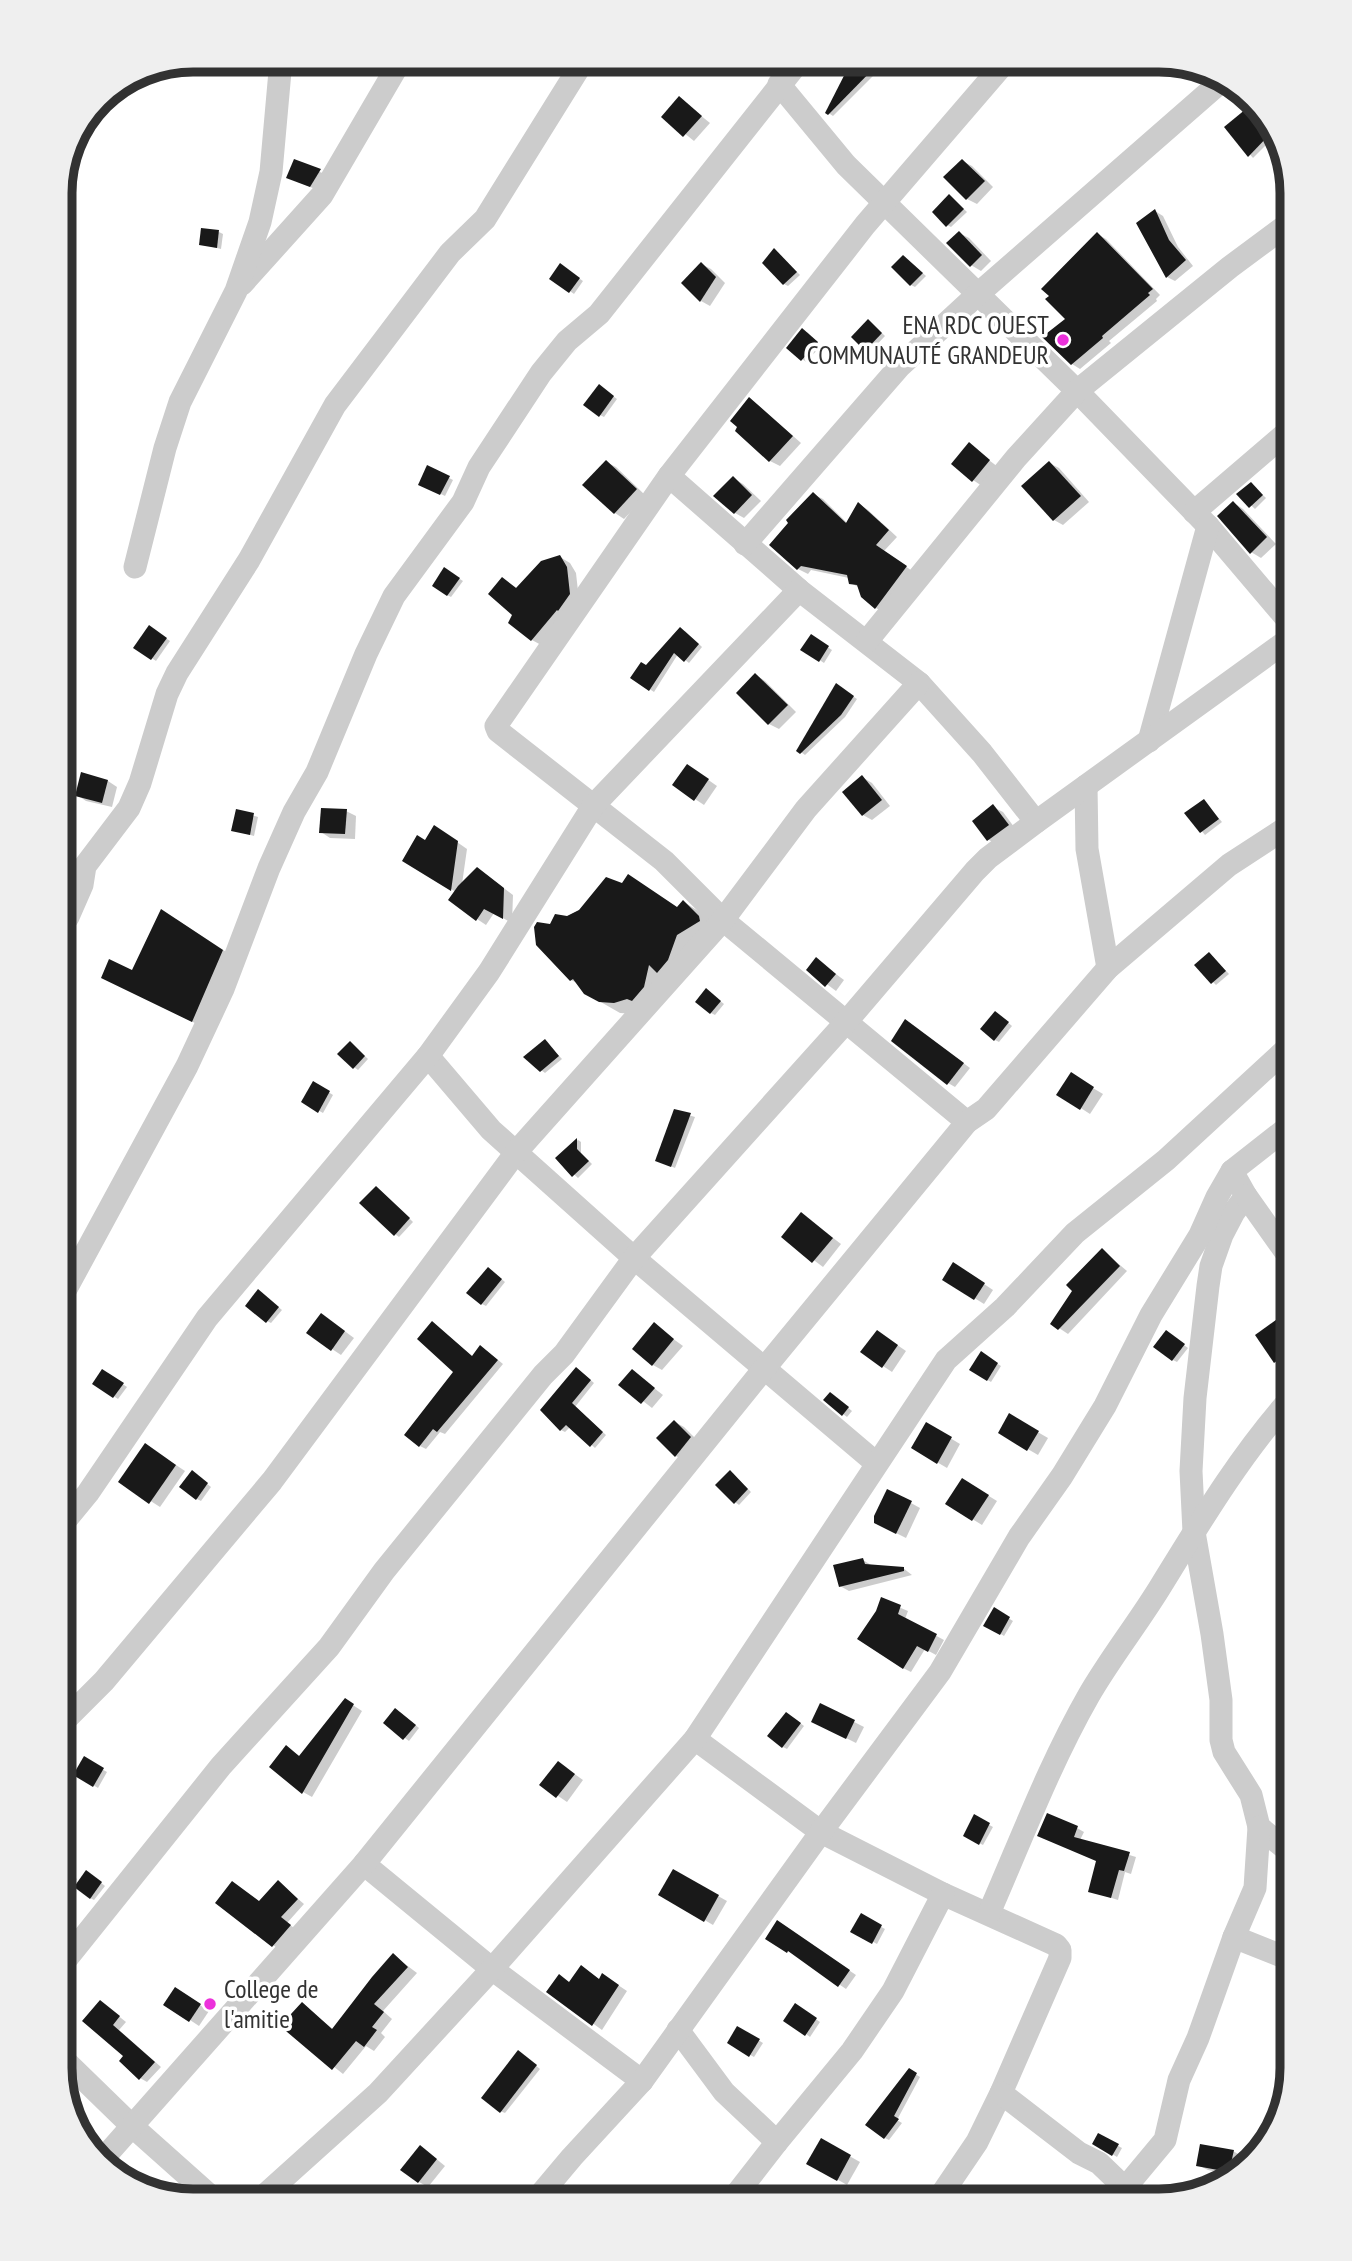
<svg xmlns="http://www.w3.org/2000/svg" width="1352" height="2261" font-family="'PT Sans Narrow',sans-serif">
	<rect width="100%" height="100%" fill="#fff"/>
	<!-- shadow -->
	<g fill="#0003">
		<polygon points="854,60 889,60 833,116 827,112"/>
		<polygon points="1085,60 1117,60 1104,75"/>
		<polygon points="679,98 710,123 694,141 663,116"/>
		<polygon points="1254,105 1278,133 1253,158 1227,127"/>
		<polygon points="295,161 329,176 320,191 298,182"/>
		<polygon points="962,161 972,166 993,187 977,204 967,199"/>
		<polygon points="953,199 967,212 951,227 947,225"/>
		<polygon points="1155,211 1163,216 1178,247 1193,266 1175,281 1167,277"/>
		<polygon points="219,232 223,234 221,249 201,244"/>
		<polygon points="959,233 969,238 991,261 981,271 971,265"/>
		<polygon points="1097,234 1106,239 1160,295 1156,299 1157,301 1109,341 1111,343 1080,369 1072,364 1068,319"/>
		<polygon points="775,250 800,275 788,286 784,284"/>
		<polygon points="904,257 926,276 915,287 911,285"/>
		<polygon points="701,264 711,269 725,283 710,306 701,301 683,283"/>
		<polygon points="564,268 583,281 574,294 552,278"/>
		<polygon points="869,321 885,336 870,352 866,349"/>
		<polygon points="1292,324 1292,346 1282,332"/>
		<polygon points="807,332 821,346 806,362 789,348"/>
		<polygon points="603,389 617,399 604,417 600,415"/>
		<polygon points="749,399 758,405 801,443 780,466 770,461 737,431"/>
		<polygon points="969,445 998,467 982,486 973,480"/>
		<polygon points="606,462 616,467 646,496 624,519 615,513"/>
		<polygon points="1049,463 1059,468 1089,502 1063,525 1054,520"/>
		<polygon points="428,467 453,480 445,496 420,484"/>
		<polygon points="733,478 743,484 761,501 744,518 735,513"/>
		<polygon points="1251,484 1266,498 1255,509 1239,494"/>
		<polygon points="813,494 823,499 848,524 859,504 868,510 897,537 884,551 915,573 885,613 876,608 860,588 851,583 849,578 811,570 808,574 798,569"/>
		<polygon points="1234,503 1243,509 1276,544 1261,558 1251,552"/>
		<polygon points="560,557 570,563 576,573 579,600 541,645 532,640 515,615 503,579 518,589"/>
		<polygon points="449,572 463,581 451,597 447,595"/>
		<polygon points="149,627 170,641 156,661 136,647"/>
		<polygon points="685,631 702,647 689,663 678,654 654,692 633,678"/>
		<polygon points="811,636 832,650 824,663 803,649"/>
		<polygon points="756,675 765,681 796,712 779,729 769,724"/>
		<polygon points="837,686 857,699 845,717 805,755 798,750"/>
		<polygon points="697,772 717,786 704,805 695,799"/>
		<polygon points="862,777 872,783 890,806 872,820 863,815"/>
		<polygon points="108,781 117,787 112,807 86,801 77,795"/>
		<polygon points="1204,801 1222,822 1205,835 1187,813"/>
		<polygon points="993,807 1003,812 1017,831 998,845 989,840"/>
		<polygon points="237,811 258,817 254,836 233,830"/>
		<polygon points="346,811 356,816 355,839 330,838 321,832"/>
		<polygon points="444,833 467,849 462,884 478,869 513,895 512,923 494,913 486,925 477,919 456,892 404,861 425,842"/>
		<polygon points="629,876 678,908 684,902 703,914 718,929 635,1014 620,1013 585,993 579,984 571,980 551,926 623,885"/>
		<polygon points="176,919 237,959 207,1029 118,985 133,972"/>
		<polygon points="1210,954 1229,974 1216,985 1197,966"/>
		<polygon points="817,960 844,980 836,991 808,970"/>
		<polygon points="710,993 724,1004 715,1015 711,1013"/>
		<polygon points="999,1015 1012,1026 999,1042 995,1040"/>
		<polygon points="913,1026 970,1068 955,1087 948,1083"/>
		<polygon points="545,1041 562,1059 545,1073 541,1070"/>
		<polygon points="354,1046 368,1059 358,1070 354,1067"/>
		<polygon points="1071,1075 1103,1094 1090,1114 1059,1094"/>
		<polygon points="314,1083 333,1095 323,1113 303,1102"/>
		<polygon points="675,1111 695,1117 675,1168 661,1162"/>
		<polygon points="578,1140 581,1142 581,1153 592,1164 578,1178 557,1158"/>
		<polygon points="1292,1155 1292,1173 1283,1163"/>
		<polygon points="380,1190 413,1222 399,1237 395,1234"/>
		<polygon points="802,1214 841,1244 823,1267 783,1237"/>
		<polygon points="1102,1250 1127,1271 1068,1334 1053,1324"/>
		<polygon points="963,1270 993,1290 984,1304 944,1279"/>
		<polygon points="493,1272 505,1282 486,1306 482,1304"/>
		<polygon points="262,1294 282,1310 271,1323 267,1321"/>
		<polygon points="1280,1319 1292,1329 1292,1361 1285,1367 1275,1362"/>
		<polygon points="331,1321 354,1338 341,1355 332,1349"/>
		<polygon points="433,1323 473,1357 487,1351 503,1364 445,1434 440,1432 426,1449 420,1446 456,1371"/>
		<polygon points="654,1325 683,1346 662,1370 653,1365"/>
		<polygon points="1170,1335 1188,1348 1177,1362 1173,1360"/>
		<polygon points="887,1338 906,1351 892,1372 883,1366"/>
		<polygon points="981,1354 1001,1366 991,1382 971,1370"/>
		<polygon points="103,1371 127,1387 118,1399 94,1383"/>
		<polygon points="580,1371 594,1383 575,1407 606,1435 595,1448 571,1426 565,1432 561,1430"/>
		<polygon points="632,1371 663,1395 652,1408 621,1384"/>
		<polygon points="834,1396 852,1411 847,1417 825,1400"/>
		<polygon points="1010,1416 1048,1438 1038,1455 1000,1433"/>
		<polygon points="675,1422 684,1427 700,1443 685,1461 676,1456"/>
		<polygon points="927,1424 960,1444 947,1468 913,1448"/>
		<polygon points="155,1451 185,1471 160,1507 121,1482"/>
		<polygon points="196,1475 211,1487 201,1501 197,1499"/>
		<polygon points="734,1475 751,1492 739,1505 735,1502"/>
		<polygon points="963,1480 997,1501 982,1525 948,1504"/>
		<polygon points="911,1503 920,1508 906,1538 886,1528"/>
		<polygon points="863,1560 871,1565 903,1568 912,1575 849,1591 840,1586"/>
		<polygon points="882,1600 908,1611 905,1619 944,1640 936,1655 925,1649 911,1672 903,1668 877,1611"/>
		<polygon points="995,1610 1013,1621 1004,1636 986,1625"/>
		<polygon points="345,1700 362,1711 312,1797 303,1792 287,1748 301,1757"/>
		<polygon points="821,1705 864,1727 856,1743 822,1726"/>
		<polygon points="400,1712 419,1728 409,1741 385,1723"/>
		<polygon points="791,1716 804,1726 787,1749 783,1747"/>
		<polygon points="84,1759 107,1772 98,1788 75,1774"/>
		<polygon points="559,1763 583,1780 567,1802 542,1785"/>
		<polygon points="975,1817 993,1827 983,1845 965,1836"/>
		<polygon points="1077,1828 1084,1832 1080,1840 1136,1857 1131,1874 1125,1872 1118,1900 1090,1891 1098,1861 1046,1839"/>
		<polygon points="60,1868 77,1879 68,1893 60,1888"/>
		<polygon points="673,1871 727,1901 713,1925 661,1894"/>
		<polygon points="91,1875 105,1886 94,1900 90,1898"/>
		<polygon points="278,1882 304,1904 287,1923 297,1930 280,1950 273,1945 260,1903"/>
		<polygon points="861,1916 885,1929 877,1944 853,1931"/>
		<polygon points="785,1927 856,1975 846,1989 796,1955 767,1939"/>
		<polygon points="393,1955 417,1973 383,2011 392,2019 381,2033 385,2037 374,2051 366,2046 343,2074 283,2026 302,2004 334,2030"/>
		<polygon points="582,1967 600,1980 612,1981 627,1991 602,2030 548,1991 570,1983"/>
		<polygon points="185,1995 209,2011 199,2026 190,2020"/>
		<polygon points="101,2002 126,2022 119,2030 161,2067 147,2082 140,2078 126,2056"/>
		<polygon points="800,2008 820,2022 810,2037 806,2034"/>
		<polygon points="738,2028 763,2043 754,2057 729,2043"/>
		<polygon points="523,2055 540,2069 505,2113 500,2111"/>
		<polygon points="909,2070 920,2077 897,2120 902,2123 889,2140 885,2138"/>
		<polygon points="72,2123 88,2141 87,2143 73,2127"/>
		<polygon points="1098,2135 1122,2148 1117,2157 1094,2143"/>
		<polygon points="821,2140 860,2162 847,2185 809,2163"/>
		<polygon points="1233,2151 1243,2157 1240,2168 1233,2175 1208,2170 1198,2165"/>
		<polygon points="429,2153 445,2166 428,2187 419,2182"/>
	</g>
	<!-- building -->
	<g fill="#191919">
		<polygon points="852,60 882,60 828,115 825,113"/>
		<polygon points="679,96 702,116 683,137 661,117"/>
		<polygon points="1252,104 1275,129 1248,157 1224,127"/>
		<polygon points="294,159 321,169 310,187 286,178"/>
		<polygon points="962,159 985,181 966,200 943,177"/>
		<polygon points="949,194 964,209 946,227 932,212"/>
		<polygon points="1155,209 1169,240 1186,260 1166,278 1136,223"/>
		<polygon points="201,228 219,230 217,248 199,245"/>
		<polygon points="959,231 982,255 970,267 946,243"/>
		<polygon points="1097,232 1153,289 1148,293 1150,295 1102,336 1103,338 1071,365 1042,337 1065,319 1045,299 1049,296 1041,289"/>
		<polygon points="774,248 797,272 783,285 762,263"/>
		<polygon points="903,255 923,273 910,286 891,267"/>
		<polygon points="701,262 716,277 700,302 681,283"/>
		<polygon points="560,263 580,278 569,293 549,279"/>
		<polygon points="868,319 882,333 865,351 851,337"/>
		<polygon points="802,328 818,342 801,361 786,348"/>
		<polygon points="599,384 614,396 599,417 583,405"/>
		<polygon points="749,397 793,436 769,462 735,431 737,427 730,421"/>
		<polygon points="969,442 990,460 972,482 951,464"/>
		<polygon points="606,460 637,489 614,514 582,485"/>
		<polygon points="1049,461 1081,496 1053,521 1021,486"/>
		<polygon points="427,465 450,476 440,495 418,485"/>
		<polygon points="733,476 752,495 734,514 713,496"/>
		<polygon points="1251,482 1263,495 1249,508 1236,494"/>
		<polygon points="813,492 846,523 858,502 889,530 876,545 907,566 875,609 861,597 857,585 849,584 847,575 801,566 797,570 769,545 788,523 786,520"/>
		<polygon points="1233,501 1267,537 1250,554 1217,516"/>
		<polygon points="560,555 567,567 570,594 558,611 557,610 531,641 508,623 512,615 488,594 502,577 516,588 541,561"/>
		<polygon points="444,567 460,578 447,596 432,586"/>
		<polygon points="149,625 167,638 151,660 133,648"/>
		<polygon points="680,627 699,644 684,662 674,653 649,691 630,678 641,662 646,665"/>
		<polygon points="811,634 829,646 819,662 800,650"/>
		<polygon points="755,673 788,705 768,725 736,693"/>
		<polygon points="836,683 854,696 841,715 800,754 796,751"/>
		<polygon points="687,764 709,779 694,801 672,785"/>
		<polygon points="81,772 108,780 102,803 75,796"/>
		<polygon points="862,775 882,800 862,816 842,792"/>
		<polygon points="1204,799 1219,819 1200,833 1184,813"/>
		<polygon points="993,804 1009,825 987,841 972,821"/>
		<polygon points="321,808 347,809 345,834 319,833"/>
		<polygon points="236,809 254,813 250,835 231,831"/>
		<polygon points="434,825 458,841 451,891 402,861 417,835 425,840"/>
		<polygon points="477,867 504,888 503,919 484,909 476,921 448,900 458,886"/>
		<polygon points="628,874 677,907 683,900 699,916 700,921 677,935 668,960 657,973 649,965 644,987 632,1001 627,999 614,1003 599,1002 584,994 573,979 570,981 536,945 534,927 537,922 550,924 555,914 567,916 579,910 606,877 622,883"/>
		<polygon points="161,909 223,950 192,1022 101,978 109,959 132,970"/>
		<polygon points="1209,952 1226,971 1211,984 1194,965"/>
		<polygon points="816,957 836,974 825,987 806,970"/>
		<polygon points="706,988 721,1001 710,1014 695,1002"/>
		<polygon points="995,1011 1009,1022 994,1041 980,1029"/>
		<polygon points="905,1019 964,1063 947,1085 891,1041"/>
		<polygon points="545,1039 559,1056 540,1072 523,1057"/>
		<polygon points="350,1041 365,1056 353,1069 337,1054"/>
		<polygon points="1071,1072 1094,1087 1080,1110 1056,1095"/>
		<polygon points="313,1081 330,1091 318,1113 301,1102"/>
		<polygon points="674,1109 691,1113 671,1167 655,1161"/>
		<polygon points="577,1138 577,1149 589,1161 572,1177 555,1158"/>
		<polygon points="376,1186 410,1218 394,1236 359,1203"/>
		<polygon points="801,1212 833,1238 812,1263 781,1237"/>
		<polygon points="1102,1248 1120,1266 1058,1330 1050,1324 1072,1291 1066,1285"/>
		<polygon points="953,1262 985,1283 974,1300 942,1280"/>
		<polygon points="488,1267 502,1279 481,1305 466,1293"/>
		<polygon points="258,1289 279,1307 266,1323 245,1306"/>
		<polygon points="321,1313 345,1331 331,1351 306,1333"/>
		<polygon points="1280,1317 1292,1335 1292,1349 1274,1363 1255,1335"/>
		<polygon points="432,1321 472,1356 480,1345 498,1360 437,1432 433,1429 419,1447 404,1435 453,1372 417,1339"/>
		<polygon points="654,1322 674,1339 652,1366 632,1349"/>
		<polygon points="877,1330 898,1345 882,1368 860,1352"/>
		<polygon points="1166,1330 1185,1344 1172,1361 1153,1347"/>
		<polygon points="981,1351 998,1363 987,1381 969,1370"/>
		<polygon points="576,1367 591,1380 572,1403 603,1432 590,1447 566,1425 560,1431 540,1410"/>
		<polygon points="102,1369 124,1383 113,1398 92,1384"/>
		<polygon points="632,1369 655,1388 641,1404 618,1385"/>
		<polygon points="830,1392 849,1407 842,1416 823,1400"/>
		<polygon points="1009,1413 1039,1431 1027,1451 998,1433"/>
		<polygon points="674,1420 691,1437 675,1457 656,1438"/>
		<polygon points="926,1422 952,1437 937,1464 911,1448"/>
		<polygon points="145,1443 176,1465 149,1504 118,1482"/>
		<polygon points="192,1470 208,1483 196,1500 179,1487"/>
		<polygon points="730,1470 748,1489 734,1504 715,1485"/>
		<polygon points="962,1478 989,1495 972,1521 945,1504"/>
		<polygon points="887,1489 912,1501 896,1534 874,1523 874,1516"/>
		<polygon points="863,1558 865,1564 904,1567 904,1571 839,1587 833,1565"/>
		<polygon points="881,1597 901,1605 898,1614 937,1634 928,1652 917,1646 903,1669 857,1639 876,1611"/>
		<polygon points="994,1607 1010,1617 1000,1635 983,1626"/>
		<polygon points="345,1698 354,1704 302,1794 269,1767 286,1745 299,1756"/>
		<polygon points="820,1703 855,1720 846,1739 811,1722"/>
		<polygon points="395,1708 416,1725 403,1740 383,1723"/>
		<polygon points="786,1712 801,1723 782,1748 767,1736"/>
		<polygon points="84,1756 104,1768 93,1787 73,1775"/>
		<polygon points="558,1761 575,1774 556,1798 539,1785"/>
		<polygon points="1047,1813 1078,1826 1074,1837 1130,1852 1124,1871 1119,1870 1111,1898 1088,1892 1096,1861 1037,1836"/>
		<polygon points="974,1814 990,1823 979,1845 963,1836"/>
		<polygon points="673,1869 719,1895 704,1922 658,1895"/>
		<polygon points="86,1870 102,1882 90,1899 74,1887"/>
		<polygon points="278,1880 298,1899 281,1917 291,1925 272,1947 215,1903 232,1881 259,1901"/>
		<polygon points="861,1913 882,1925 872,1944 850,1932"/>
		<polygon points="777,1920 850,1970 838,1987 788,1951 787,1953 765,1939"/>
		<polygon points="393,1953 408,1967 374,2004 384,2012 372,2027 377,2030 364,2047 356,2041 332,2070 280,2026 302,2002 332,2029 372,1977"/>
		<polygon points="581,1965 599,1979 602,1973 619,1985 592,2026 546,1992 559,1974 569,1982"/>
		<polygon points="175,1987 201,2004 189,2022 163,2005"/>
		<polygon points="100,2000 120,2016 113,2025 155,2062 139,2080 119,2061 123,2056 82,2021"/>
		<polygon points="795,2003 817,2018 805,2036 783,2021"/>
		<polygon points="737,2026 760,2039 749,2057 727,2043"/>
		<polygon points="518,2050 537,2065 500,2113 481,2098"/>
		<polygon points="909,2068 917,2073 894,2116 899,2119 884,2139 865,2125"/>
		<polygon points="1098,2133 1119,2144 1112,2156 1092,2144"/>
		<polygon points="821,2138 851,2155 837,2181 806,2164"/>
		<polygon points="1200,2144 1234,2150 1229,2172 1196,2166"/>
		<polygon points="420,2145 437,2159 418,2183 400,2170"/>
	</g>
	<g fill="none" stroke-linecap="round" stroke-linejoin="round">
		<!-- minor -->
		<g stroke="#ccc" stroke-width="23">
			<polyline points="779,84 846,165 1077,391 1208,526 1292,625"/>
			<polyline points="242,284 322,195 401,60"/>
			<polyline points="669,476 799,590 919,683 982,753 1036,822"/>
			<polyline points="1194,512 1292,428"/>
			<polyline points="745,544 900,366 978,294 1224,79"/>
			<polyline points="135,567 165,448 180,402 236,291 260,222 271,172 281,60"/>
			<polyline points="867,641 1016,458 1077,391 1230,267 1292,221"/>
			<polyline points="1149,741 1208,526"/>
			<polyline points="1086,786 1087,849 1108,968"/>
			<polyline points="60,926 68,917 82,885 85,866 129,808 140,783 167,694 177,673 249,560 335,405 450,253 485,219 584,60"/>
			<polyline points="428,1056 491,1130 634,1258 876,1463"/>
			<polyline points="967,1122 723,920 664,861 498,731 496,726 669,476 865,225 1007,60"/>
			<polyline points="1232,1171 1246,1196 1234,1212 1222,1235 1211,1266 1208,1286 1195,1398 1191,1471 1194,1532 1212,1634 1221,1700 1221,1740 1224,1752 1251,1795 1259,1827 1292,1854"/>
			<polyline points="1246,1196 1292,1261"/>
			<polyline points="60,1300 187,1066 223,989 269,868 294,812 317,772 366,654 394,596 463,502 479,467 541,373 567,341 599,314 800,60"/>
			<polyline points="60,1527 88,1493 207,1318 428,1056 489,972 593,806 799,590"/>
			<polyline points="60,1725 104,1681 272,1481 517,1151 723,920 806,809 919,683"/>
			<polyline points="695,1739 821,1832 943,1894 1056,1945 1060,1950 1060,1958 1001,2093 977,2142 937,2201"/>
			<polyline points="364,1864 492,1969 642,2081"/>
			<path d="M989,1913C1021,1840 1049,1765 1089,1695C1111,1657 1139,1622 1162,1584C1202,1519 1241,1454 1292,1397"/>
			<polyline points="1234,1937 1292,1960"/>
			<polyline points="60,1967 221,1766 329,1647 384,1571 543,1375 564,1354 634,1258 847,1021 975,871 988,858 1036,822 1292,637"/>
			<polyline points="678,2030 724,2092 777,2142"/>
			<polyline points="60,2056 133,2127 216,2201"/>
			<polyline points="1001,2093 1079,2153 1099,2163 1125,2188"/>
			<polyline points="102,2160 364,1864 763,1370 967,1122 986,1109 1108,968 1229,865 1292,824"/>
			<polyline points="258,2201 378,2093 492,1969 695,1739 946,1360 1005,1307 1075,1233 1166,1160 1292,1044"/>
			<polyline points="535,2201 572,2157 642,2081 821,1832 940,1672 1019,1537 1062,1476 1105,1406 1151,1315 1200,1235 1217,1197 1232,1171 1292,1124"/>
			<polyline points="731,2201 777,2142 852,2051 893,1991 943,1894"/>
			<polyline points="1118,2201 1125,2188 1165,2140 1179,2080 1198,2038 1234,1937 1255,1888 1259,1827"/>
		</g>
	</g>
	<!-- markers -->
	<g fill="#ec31db" stroke="#fff" stroke-width="2.5">
		<circle cx="1063" cy="340" r="7"/>
		<circle cx="210" cy="2004" r="7"/>
	</g>
	<g text-anchor="middle" stroke-width="7" stroke-linejoin="round" paint-order="stroke">
		<!-- poi labels -->
		<g font-size="26" fill="#323232" stroke="#fff" text-anchor="end">
			<text x="1049" y="334">ENA RDC OUEST<tspan x="1049" dy="30">COMMUNAUTÉ GRANDEUR</tspan></text>
			<text x="224" y="1998" text-anchor="start">College de<tspan x="224" dy="30">l'amitie</tspan></text>
		</g>
	</g>
	<!-- crop -->
	<path d="M0 0H1352V2261H0ZM193 72H1159A121 121 0 0 1 1280 193V2068A121 121 0 0 1 1159 2189H193A121 121 0 0 1 72 2068V193A121 121 0 0 1 193 72Z" fill="#efefef" fill-rule="evenodd"/>
	<path fill="none" stroke="#323232" stroke-width="9" d="M193 72H1159A121 121 0 0 1 1280 193V2068A121 121 0 0 1 1159 2189H193A121 121 0 0 1 72 2068V193A121 121 0 0 1 193 72Z"/>
</svg>
